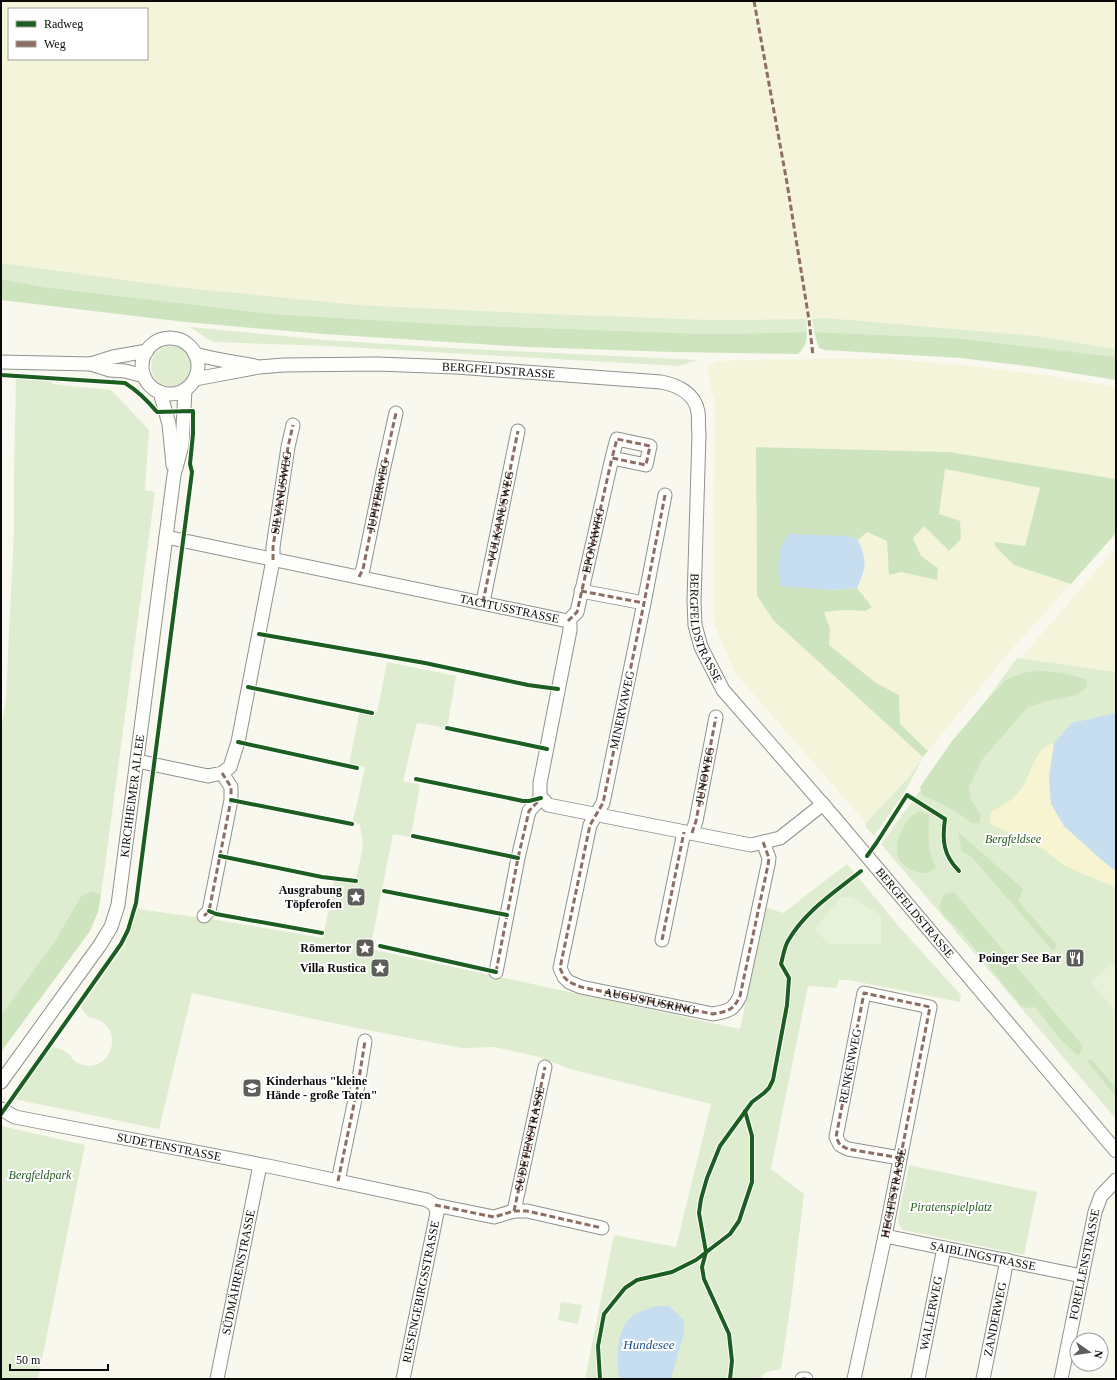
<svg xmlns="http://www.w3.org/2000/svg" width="1117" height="1380" font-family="Georgia,serif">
	<rect width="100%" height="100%" fill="#f8f8ee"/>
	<!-- farmland -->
	<g fill="#f4f4db" fill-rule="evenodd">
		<path d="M1,1H1116V349L1037,336L812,319L712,320L524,313L359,305L176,287L1,263ZM9,9H147V59H9Z"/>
		<polygon points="818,359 889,359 963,365 1043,375 1116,387 1116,479 949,452 756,447 757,596 774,621 923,757 910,776 866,823 735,673 714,624 713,544 715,399 711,389 708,368 716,361"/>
		<polygon points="945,469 1040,488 1025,546 995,542 1014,565 1071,584 1011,650 928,751 900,724 899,695 876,683 828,645 830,628 824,612 845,610 865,611 872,607 857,588 864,574 865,557 858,540 867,532 887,541 901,572 937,579 938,568 921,556 913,538 924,526 949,551 939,514"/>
		<polygon points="1116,548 1116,672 1020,659 1092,576"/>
	</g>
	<!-- green -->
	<g fill="#deedcf">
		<polygon points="1,263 176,287 359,305 524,313 712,320 806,319 807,332 709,334 459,325 274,314 43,287 1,279"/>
		<polygon points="825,318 1037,336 1116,349 1116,358 955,338 814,332 812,319"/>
		<polygon points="190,327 325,340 450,348 697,360 679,366 327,346 214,342 206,338"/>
		<circle cx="171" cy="366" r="20"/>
		<polygon points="16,378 51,380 52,384 111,390 149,430 145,490 155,492 101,895 91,891 81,896 55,941 1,1015 1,731 6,697 14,529 14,470"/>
		<polygon points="1017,658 1116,672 1116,1119 881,844"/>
		<path d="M387,662L456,676L447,728L417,723L403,781L420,785L411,837L393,834L370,949L740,1029L765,907L783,913L847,864L902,930L961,995L960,1002L848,980H839L836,988L808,986L771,1169L804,1194L791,1302L781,1369L766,1372L760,1379H585L614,1235L676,1247L711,1104L570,1069L539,1057L495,1047L461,1048L347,1026L192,993L159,1129L14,1099L51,1046C56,1048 62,1049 66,1052C73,1057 73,1063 83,1065C115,1072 126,1021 88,1017L81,1007L125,945L138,909L217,920L323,938L334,881L355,883L363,847L360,825L353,821L365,767L349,764L360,709L377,713Z"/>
		<polygon points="923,757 906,790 874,836 865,826 866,823 910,776"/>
		<polygon points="1,1126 85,1145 38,1379 1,1379"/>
		<polygon points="909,1165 1037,1192 1024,1255 903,1230 899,1225 898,1218"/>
		<polygon points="561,1302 582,1305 578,1324 558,1320"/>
	</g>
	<!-- forest -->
	<g fill="#cee4be">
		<path d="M1,279L43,287L274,314L459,325L709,334L807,332C807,342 805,347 798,354L673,352L527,347L324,334L185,322L1,300Z"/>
		<polygon points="814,332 955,338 1115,357 1116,358 1116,380 1042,368 961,358 825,350 819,348"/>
		<polygon points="756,447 949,452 1116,479 1116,533 1071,584 1014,565 995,546 995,542 1025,546 1040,488 945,469 939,514 960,521 961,539 949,551 924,526 913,538 921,556 938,568 937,580 901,572 889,575 887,541 867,532 858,540 847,536 828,590 857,588 872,607 865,611 845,610 824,612 830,628 829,645 876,683 899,695 900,724 928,751 923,757 774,621 757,596"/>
		<path d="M1045,671L1062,673L1086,679L1087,687L1077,695L1047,701L1027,708L981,761L969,788L971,800L981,815L979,823H972C956,811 940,802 922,795L920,787L952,741L986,701L1007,679L1027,672Z"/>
		<path d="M920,811L929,815C929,833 926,851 936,867C925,881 900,868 897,853C896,843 899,834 904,826C909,819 912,814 920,811Z"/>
		<polygon points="958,832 1023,889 1018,901 1057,945 1053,951 971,856 962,852"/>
		<polygon points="91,891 101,895 98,912 90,931 1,1052 1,1015 55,941 81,896"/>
		<polygon points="953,892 957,895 1083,1046 1082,1050 1078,1056 1060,1039 1035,1007 1026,1008 1021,1006 980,955 960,931 945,917 939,907 944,894"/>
		<polygon points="1091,1059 1116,1088 1116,1097 1087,1061"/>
	</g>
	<!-- sand -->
	<path fill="#f7f4d1" d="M1054,743L1049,778L1064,826L1103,861L1116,871V888L1063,865L1045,850L1020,839L990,823L991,812C1000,807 1010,802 1017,794C1029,782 1033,755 1046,746C1048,745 1052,744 1054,743Z"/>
	<!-- pitch -->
	<g fill="#e8f1d9">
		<polygon points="841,897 852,897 881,915 881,944 829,944 814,929"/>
		<polygon points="1112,963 1116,968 1116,1012 1090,982"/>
	</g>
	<!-- water -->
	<g fill="#c7ddf0">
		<path d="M789,534L847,536L858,540C867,561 867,567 857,588L828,590L780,586L778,568L780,548Z"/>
		<polygon points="1116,713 1116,871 1103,861 1064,826 1051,804 1049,778 1054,743 1072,723"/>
		<path d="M656,1306H669L684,1320V1332L671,1379H619C617,1357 615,1332 632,1316C638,1311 649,1309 656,1306Z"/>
	</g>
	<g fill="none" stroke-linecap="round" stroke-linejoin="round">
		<!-- minor casing -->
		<g stroke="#91918d" stroke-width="15">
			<g id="minor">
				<circle cx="170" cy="366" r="28"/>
				<path d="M195,354C215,360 235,362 255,366"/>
				<polyline points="1,362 91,364 110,370 125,371 144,376"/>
				<polyline points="91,364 113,357 147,351"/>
				<path id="s1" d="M195,379L259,367L284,365L377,364L456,367L661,382C677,385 695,393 698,412C699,419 698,427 699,434L694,601L695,625L701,647L723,690L833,816L1116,1151"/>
				<polyline points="160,392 169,424 173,465"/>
				<path d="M665,495L644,603L603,803L590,825L560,968L564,977L569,982L581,987L713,1014C728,1011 733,1011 740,996L768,865L769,858L763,842"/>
				<path id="s2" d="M166,537L568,621L570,624V630L540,783V796L548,805L751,845L780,838L823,804"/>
				<polyline points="359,577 363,569 383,471 396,413"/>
				<polyline points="581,591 644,603"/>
				<polyline points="483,602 518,431"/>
				<path id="s3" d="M568,621L577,612L612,458L646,465L650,446L617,439L612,458"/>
				<polyline points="137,761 208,776 222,773 230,767 238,742 273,560 273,547 288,447 293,425"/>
				<polyline points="692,833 696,821 716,717"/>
				<polyline points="204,916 209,911 231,800 231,787 222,773"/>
				<polyline points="662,940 684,832"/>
				<polyline points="496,972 518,858 529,811 541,798"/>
				<path id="s4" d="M1,1082L100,945L111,927L118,905L174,475L182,445L185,390"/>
				<path id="s5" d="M1,1109L15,1117L273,1167L427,1200L435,1205L494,1217L514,1211H527L602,1228"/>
				<polyline points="338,1181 358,1085 365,1041"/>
				<path id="s6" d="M514,1211L545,1067"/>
				<path id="s7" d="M885,1236L1082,1276"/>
				<path id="s8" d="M217,1379L260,1165"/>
				<path id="s9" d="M403,1379L437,1213L435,1205"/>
				<polyline points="802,1379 806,1379"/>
				<path id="s10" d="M854,1379L885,1236L930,1007L864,993L836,1137L840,1145L848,1149L900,1158"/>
				<path id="s11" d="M918,1379L944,1248"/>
				<path id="s12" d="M983,1379L1007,1260"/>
				<path id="s13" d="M1061,1379L1095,1212L1101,1196L1116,1180"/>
			</g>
		</g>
		<!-- minor -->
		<use href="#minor" stroke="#fefefc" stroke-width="13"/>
		<!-- quiet -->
		<g stroke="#8d6e63" stroke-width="3" stroke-dasharray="6 3" stroke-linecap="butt">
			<polyline points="754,1 787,183 809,320 813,356"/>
			<path id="s14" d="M665,495L644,603L603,803L590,825L560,968L564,977L569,982L581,987L713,1014C728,1011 733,1011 740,996L768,865L769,858L763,842"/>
			<path id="s15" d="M273,560V547L288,447L293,425"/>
			<path id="s16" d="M359,577L363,569L383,471L396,413"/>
			<polyline points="581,591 644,603"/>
			<path id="s17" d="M483,602L518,431"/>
			<polyline points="568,621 577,612 612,458 646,465 650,446 617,439 612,458"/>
			<path id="s18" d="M692,833L696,821L716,717"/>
			<polyline points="204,916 209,911 231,800 231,787 222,773"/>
			<polyline points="662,940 684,832"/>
			<polyline points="496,972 518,858 529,811 540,799"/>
			<polyline points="338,1181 358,1085 365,1041"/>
			<polyline points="435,1205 494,1217 514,1211 527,1211 602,1228"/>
			<polyline points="514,1211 545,1067"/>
			<polyline points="885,1236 930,1007 864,993 836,1137 840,1145 848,1149 900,1158"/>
			<polyline points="802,1379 806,1379"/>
		</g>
		<!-- cycleway casing -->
		<g stroke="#fff" stroke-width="6">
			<g id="cycleway">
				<path d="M1,375L125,383C138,391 147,400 157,412L193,411V434L190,464L192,472L136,903L128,930L121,944L1,1114"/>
				<polyline points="259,634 425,663 528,685 558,689"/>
				<polyline points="248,687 372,713"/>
				<polyline points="447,728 547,749"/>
				<polyline points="238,742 357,768"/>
				<polyline points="416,779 523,801 529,801 541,798"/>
				<polyline points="231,800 352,824"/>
				<polyline points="413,836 518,858"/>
				<polyline points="220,856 322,877 356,881"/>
				<path d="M867,856L877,842L907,795L945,819C942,840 943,855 959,871"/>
				<polyline points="384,891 507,915"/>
				<polyline points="209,911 216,914 322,933"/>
				<polyline points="380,946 496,972"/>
				<polyline points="600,1379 598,1346 604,1314 625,1288 637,1280 672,1272 696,1260 730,1234 739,1221 752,1182 752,1136 745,1111"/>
				<path d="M730,1379L732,1361L729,1334L704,1279L702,1267L706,1252L699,1213L701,1199L707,1178L720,1146L752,1102L764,1093L769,1088L773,1080L787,1005L789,978L781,964C783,957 784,948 788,941C805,911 835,892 861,871"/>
			</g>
		</g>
		<!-- cycleway -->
		<use href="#cycleway" stroke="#1b5e20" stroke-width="4"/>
	</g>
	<!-- icons -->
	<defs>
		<g id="sight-square" transform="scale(1)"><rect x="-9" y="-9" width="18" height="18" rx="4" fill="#5d5d5a" stroke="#fff"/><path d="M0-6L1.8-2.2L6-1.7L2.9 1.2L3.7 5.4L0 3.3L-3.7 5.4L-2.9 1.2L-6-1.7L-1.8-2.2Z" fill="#fff"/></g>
		<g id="restaurant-square" transform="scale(1)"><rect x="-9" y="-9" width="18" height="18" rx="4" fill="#5d5d5a" stroke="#fff"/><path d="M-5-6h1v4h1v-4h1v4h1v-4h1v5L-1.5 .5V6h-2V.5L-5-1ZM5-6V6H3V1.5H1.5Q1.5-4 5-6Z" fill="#fff"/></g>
		<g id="school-square" transform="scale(1)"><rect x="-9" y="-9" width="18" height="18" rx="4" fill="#5d5d5a" stroke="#fff"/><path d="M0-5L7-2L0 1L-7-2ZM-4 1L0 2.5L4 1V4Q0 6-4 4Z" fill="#fff"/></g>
	</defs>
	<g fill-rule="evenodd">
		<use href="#sight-square" x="356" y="897"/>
		<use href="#sight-square" x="365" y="948"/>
		<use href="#restaurant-square" x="1075" y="958"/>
		<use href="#sight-square" x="380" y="968"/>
		<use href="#school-square" x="252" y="1088"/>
	</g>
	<g text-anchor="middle" stroke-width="4" stroke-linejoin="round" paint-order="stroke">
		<!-- street labels -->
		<g font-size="12" fill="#0a0a0a" stroke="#fff">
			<text dy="4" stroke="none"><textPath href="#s1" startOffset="305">BERGFELDSTRASSE</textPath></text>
			<text dy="4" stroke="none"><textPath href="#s15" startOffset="68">SILVANUSWEG</textPath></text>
			<text dy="4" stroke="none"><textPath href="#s16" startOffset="84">JUPITERWEG</textPath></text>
			<text dy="4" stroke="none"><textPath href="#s17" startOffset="87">VULKANUSWEG</textPath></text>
			<text dy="4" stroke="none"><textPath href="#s3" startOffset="86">EPONAWEG</textPath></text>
			<text dy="4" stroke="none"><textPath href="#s2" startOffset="351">TACITUSSTRASSE</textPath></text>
			<text dy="4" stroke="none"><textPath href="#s1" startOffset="737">BERGFELDSTRASSE</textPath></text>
			<text transform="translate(622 710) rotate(-78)" y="4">MINERVAWEG</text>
			<text dy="4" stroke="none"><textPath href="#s18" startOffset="59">JUNOWEG</textPath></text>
			<text dy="4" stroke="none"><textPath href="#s4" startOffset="323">KIRCHHEIMER ALLEE</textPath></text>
			<text dy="4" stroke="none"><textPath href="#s1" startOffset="1097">BERGFELDSTRASSE</textPath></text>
			<text dy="4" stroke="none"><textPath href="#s14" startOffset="586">AUGUSTUSRING</textPath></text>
			<text transform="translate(850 1066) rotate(-79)" y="4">RENKENWEG</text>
			<text dy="4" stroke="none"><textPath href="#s6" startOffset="74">SUDETENSTRASSE</textPath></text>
			<text dy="4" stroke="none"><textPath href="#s5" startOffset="173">SUDETENSTRASSE</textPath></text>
			<text dy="4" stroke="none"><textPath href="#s10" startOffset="190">HECHTSTRASSE</textPath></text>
			<text dy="4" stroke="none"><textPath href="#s7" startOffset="100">SAIBLINGSTRASSE</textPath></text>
			<text dy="4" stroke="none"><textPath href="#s13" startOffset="117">FORELLENSTRASSE</textPath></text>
			<text dy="4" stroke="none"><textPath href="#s8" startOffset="109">SÜDMÄHRENSTRASSE</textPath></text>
			<text dy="4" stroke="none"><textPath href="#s9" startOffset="89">RIESENGEBIRGSSTRASSE</textPath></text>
			<text dy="4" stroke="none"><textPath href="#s11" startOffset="67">WALLERWEG</textPath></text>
			<text dy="4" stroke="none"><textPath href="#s12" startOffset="61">ZANDERWEG</textPath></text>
		</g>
		<!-- park labels -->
		<g font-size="12" font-style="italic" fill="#265c21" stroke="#fff">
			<text x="1013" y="843">Bergfeldsee</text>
			<text x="40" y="1179">Bergfeldpark</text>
			<text x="951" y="1211">Piratenspielplatz</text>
		</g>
		<!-- poi labels -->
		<g font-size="12" font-weight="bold" fill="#0a0a0a" stroke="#fff" text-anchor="end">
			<text x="342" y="894">Ausgrabung<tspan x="342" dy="14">Töpferofen</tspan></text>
			<text x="351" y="952">Römertor</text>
			<text x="1061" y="962">Poinger See Bar</text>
			<text x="366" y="972">Villa Rustica</text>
			<text x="266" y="1085" text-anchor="start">Kinderhaus "kleine<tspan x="266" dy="14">Hände - große Taten"</tspan></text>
		</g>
		<!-- water labels -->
		<g font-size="13" font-style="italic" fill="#1e5191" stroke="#fff">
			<text x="649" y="1349">Hundesee</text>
		</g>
	</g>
	<!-- border -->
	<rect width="1117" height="1380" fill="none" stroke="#0a0a0a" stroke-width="4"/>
	<!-- legend -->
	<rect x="8" y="8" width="140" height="52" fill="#ffffff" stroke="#9d9d9d"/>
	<rect x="16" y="21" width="20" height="6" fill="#1b5e20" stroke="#9d9d9d"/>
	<text x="44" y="28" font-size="12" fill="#0a0a0a">Radweg</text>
	<rect x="16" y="41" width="20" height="6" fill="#8d6e63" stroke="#9d9d9d"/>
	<text x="44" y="48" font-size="12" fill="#0a0a0a">Weg</text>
	<!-- north arrow -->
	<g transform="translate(1089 1352) rotate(103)"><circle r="19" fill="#ffffff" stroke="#9d9d9d"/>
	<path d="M0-3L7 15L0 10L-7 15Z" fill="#5d5d5a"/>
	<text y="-6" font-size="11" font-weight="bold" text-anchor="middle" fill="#0a0a0a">N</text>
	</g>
	<!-- scale -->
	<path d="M10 1364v6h98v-6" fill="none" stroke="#0a0a0a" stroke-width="2"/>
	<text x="16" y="1364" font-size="12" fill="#0a0a0a" stroke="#ffffff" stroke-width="3" paint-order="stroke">50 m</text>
</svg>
